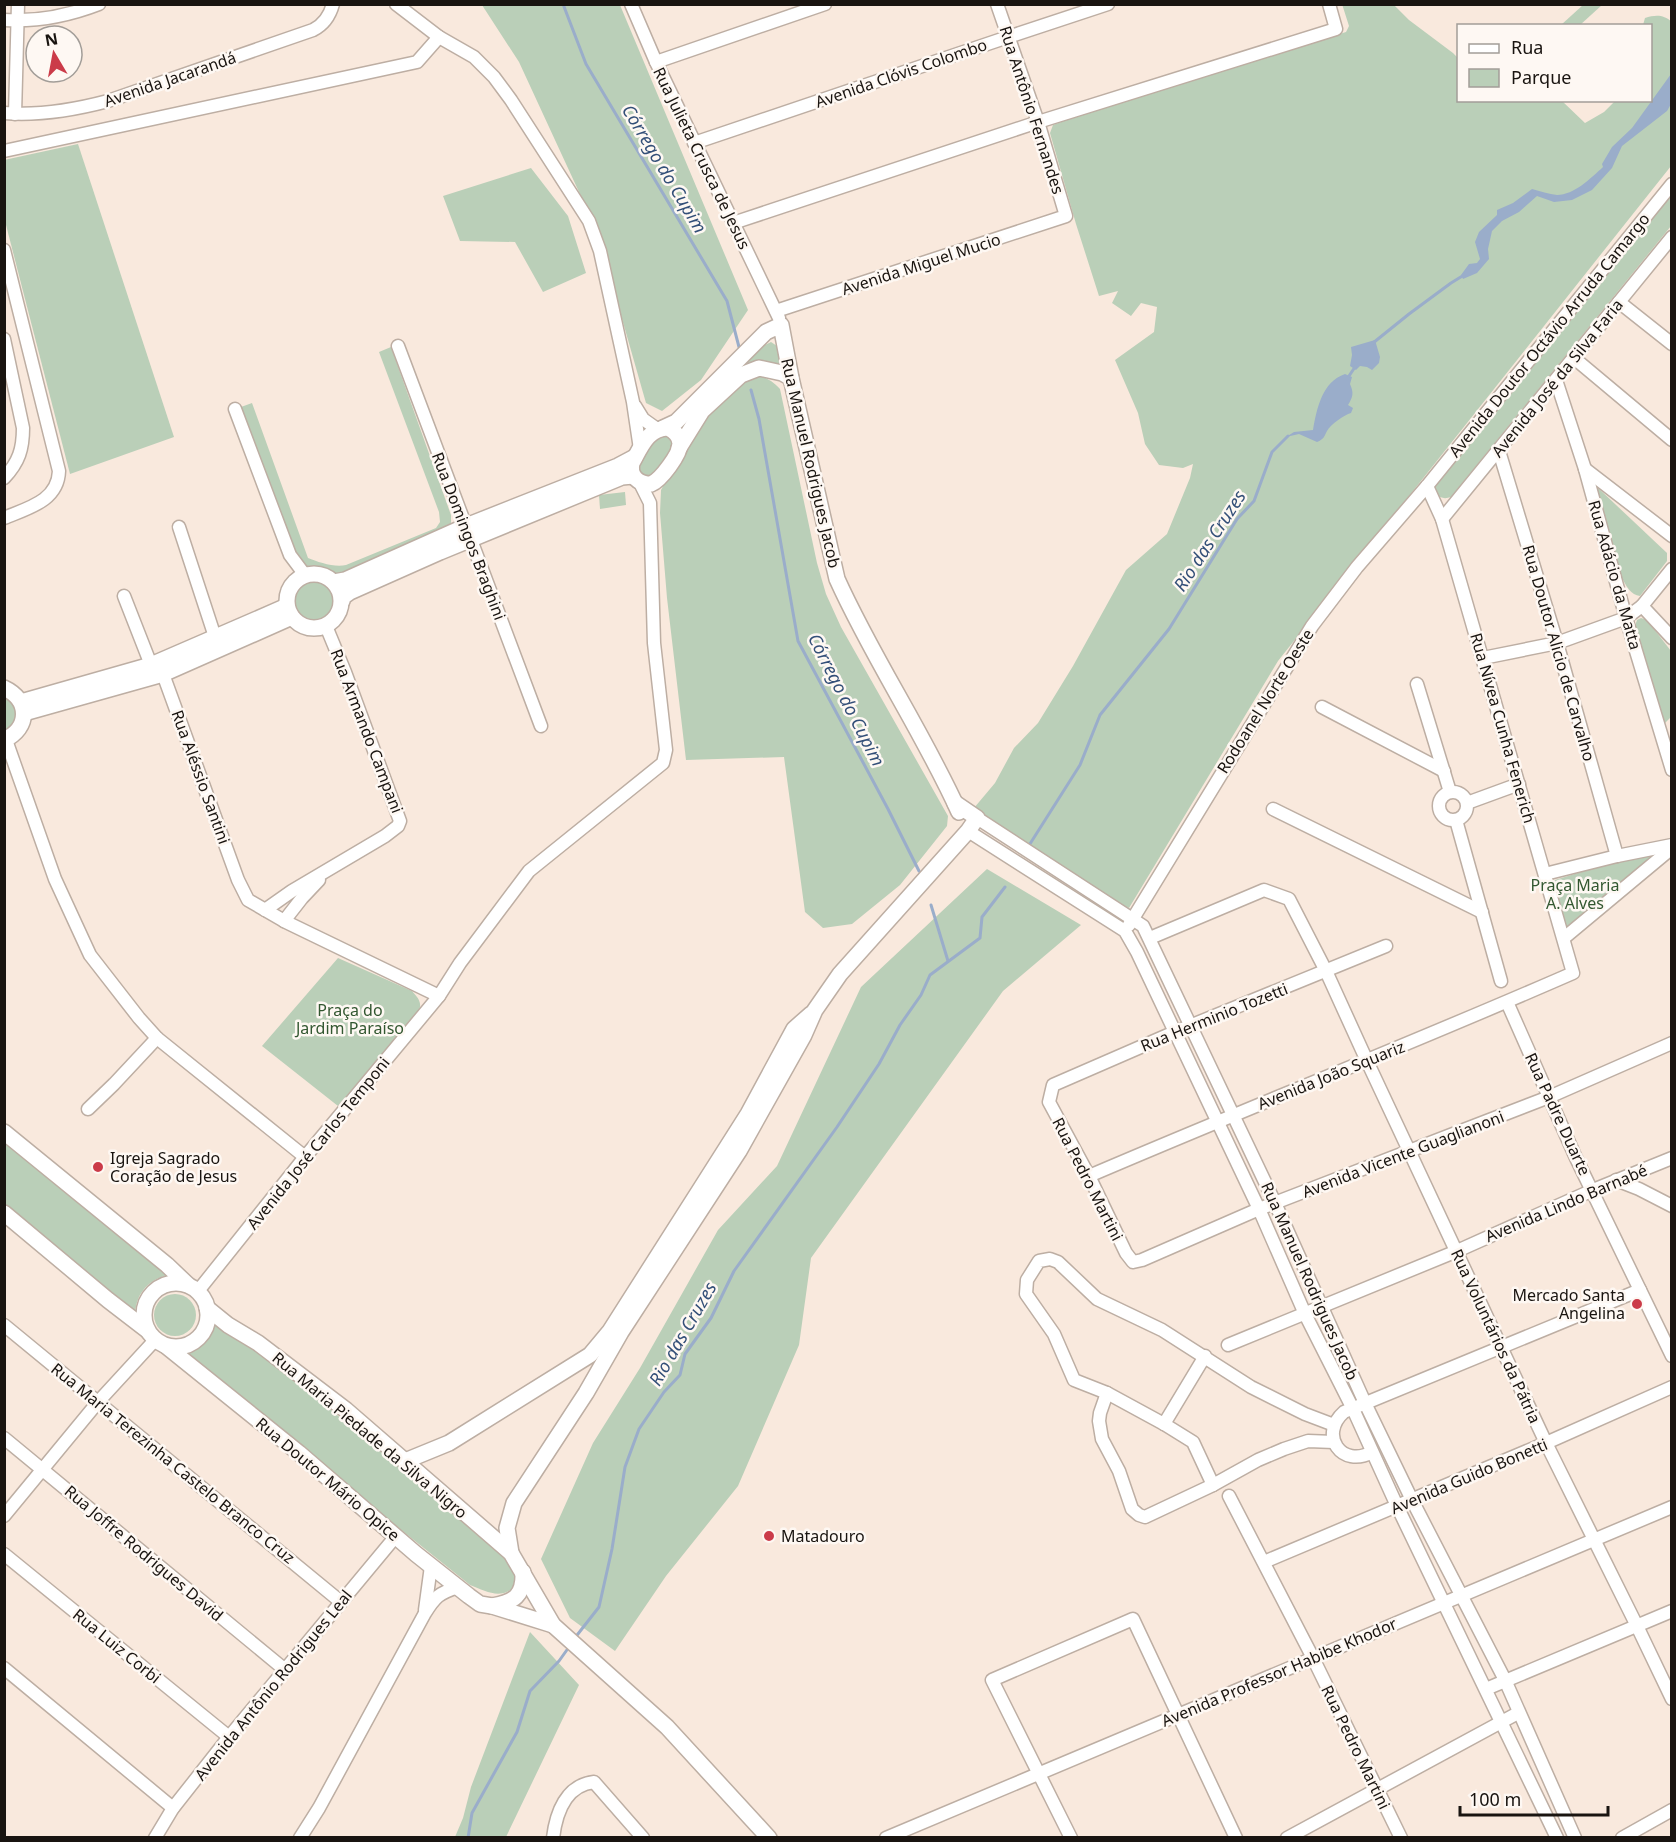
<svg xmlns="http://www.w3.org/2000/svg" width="1676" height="1842" font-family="'Noto Sans',sans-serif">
	<rect width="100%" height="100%" fill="#f9e9dd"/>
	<!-- green -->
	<g fill="#bacfb8">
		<path d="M1342,4L1394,5L1409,20L1453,53L1458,58V100L1562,101L1585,123L1604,112L1615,101L1650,100V26L1643,25L1645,18C1655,15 1663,14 1672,22L1671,166L1278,661L1129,908L1122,906L1000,827L974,808L995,783L1014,748L1038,723L1073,666L1126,570L1167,534L1190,478L1193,464L1183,468L1159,465L1145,444L1138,413L1115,360L1154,332L1157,307L1141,303L1131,316L1112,303L1118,291L1099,296L1076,224L1050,133L1053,125L1064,121L1346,32L1349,26Z"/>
		<polygon points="482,5 620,5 748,310 701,380 662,411 646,403 597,231 519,62"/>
		<polygon points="1583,5 1602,5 1580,25 1561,25"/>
		<polygon points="78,144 174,437 70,474 5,221 4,160"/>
		<polygon points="531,168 568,216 586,273 543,292 515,242 460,241 443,196"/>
		<path d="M1671,192V226L1451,497C1440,501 1433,494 1435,483Z"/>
		<polygon points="771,342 777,346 780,364 772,366 765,364 682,435 676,428 765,345"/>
		<path d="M391,347L451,515V523L449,528L331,578L320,572L305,569L297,561L241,407L252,403L308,558C318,562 335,568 346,565L436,528L440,522L439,512L379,352Z"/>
		<path d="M753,375C764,376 772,380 780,389L817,563L826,594L841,627L948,816L947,826L900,885L852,924L823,928L805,912L784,757L686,760L667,598L660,513L661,490L681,453L709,413L742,380Z"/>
		<polygon points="660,433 673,437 672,448 657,474 652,477 641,477 636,465"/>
		<path d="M1597,487L1667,553V561L1640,596C1631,595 1626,586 1622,578L1594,491V488Z"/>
		<polygon points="625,492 626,505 600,509 599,495"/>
		<circle cx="314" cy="601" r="23"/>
		<polygon points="1641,618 1647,620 1671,651 1671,717 1665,723 1662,724 1657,719 1635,626 1637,620"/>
		<polygon points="4,693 11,696 20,715 4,735"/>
		<polygon points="1653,850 1655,854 1571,926 1565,926 1553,883 1555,880"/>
		<polygon points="987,869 1081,925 1003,991 811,1258 799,1345 738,1486 666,1576 615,1651 570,1618 541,1559 593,1443 640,1368 718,1230 777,1166 861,987"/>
		<path d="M338,958L412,991C416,996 421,1000 420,1007C417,1023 352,1089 338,1106L262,1046Z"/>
		<path d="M4,1141L168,1275C147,1280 135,1295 135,1317L5,1207Z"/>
		<circle cx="175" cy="1315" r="21"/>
		<path d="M213,1312L514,1562L517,1568L514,1587C500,1600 486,1591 470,1585L179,1352C201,1349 213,1333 213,1312Z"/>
		<polygon points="530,1632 579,1685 506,1837 455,1837 463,1818 471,1787"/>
	</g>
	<!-- water -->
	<g fill="#9aadca">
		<path d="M1671,74V104L1667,111L1622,146L1612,168L1592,190L1572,200L1554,202L1537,196L1519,212L1502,221L1492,231L1488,249L1489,259L1477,273L1463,279L1461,275L1469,264L1477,263L1480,259L1475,242L1479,232L1497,215V210L1513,203L1532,189C1540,191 1549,194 1557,195C1574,195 1591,178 1603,167L1602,164L1612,147L1632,128Z"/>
		<polygon points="1375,340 1380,357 1379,363 1372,370 1367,367 1360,366 1356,370 1350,366 1352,355 1351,347"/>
		<path d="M1345,374L1352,377L1350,384C1354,393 1353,397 1348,405L1353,408L1351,413C1344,415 1331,424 1327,431C1324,437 1324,439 1317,442L1299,434L1286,437L1294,432L1313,430C1317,408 1322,382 1345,374Z"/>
	</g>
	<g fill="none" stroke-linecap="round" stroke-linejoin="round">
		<!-- stream -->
		<g stroke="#9aadca" stroke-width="3">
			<polyline points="563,4 586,64 727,301 739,347"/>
			<polyline points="1373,343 1409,314 1451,283 1464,275"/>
			<polyline points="1347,379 1355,367"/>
			<polyline points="751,390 759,419 798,641 888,809 919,871"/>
			<polyline points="1028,847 1080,765 1100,715 1169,629 1237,519 1254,501 1272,452 1288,436"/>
			<polyline points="931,905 948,961"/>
			<polyline points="574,1639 599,1607 612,1549 625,1467 639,1429 664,1392 680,1375 685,1354 711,1318 734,1271 837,1127 879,1064 900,1025 921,995 930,975 980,938 982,917 1005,887"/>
			<polyline points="468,1838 472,1813 517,1732 530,1691 559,1661 569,1647"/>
		</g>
		<!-- minor casing -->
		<g stroke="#bdaea3" stroke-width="15">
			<g id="minor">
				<polyline points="396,4 439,37 474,57 494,77 511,100 589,221 600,251 633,402 640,449"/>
				<polyline points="631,4 656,62 779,318"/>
				<path d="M4,20C37,22 68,16 99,4"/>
				<polyline points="656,62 825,4"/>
				<path d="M4,113C40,116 74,110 108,101L313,30C323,25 330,15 333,4"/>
				<polyline points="15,114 18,4"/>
				<polyline points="694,143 1008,37 1108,4"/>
				<polyline points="4,151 417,62 439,37"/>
				<polyline points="733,223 1038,122 1336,29 1329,4"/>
				<path d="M4,250L59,471C58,501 28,508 4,518"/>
				<polyline points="1619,302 1672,344"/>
				<polyline points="776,311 1066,216 1038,122 997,4"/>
				<path d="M4,339L23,428C23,449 19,462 4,478"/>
				<polyline points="398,346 541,726"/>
				<polyline points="1574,358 1672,440"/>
				<polyline points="1556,380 1585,469 1626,618 1672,770"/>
				<polyline points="635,406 643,419 657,429"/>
				<polyline points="235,409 290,555 305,575"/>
				<polyline points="1499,451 1557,643 1617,856"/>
				<polyline points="1585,469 1672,536"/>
				<polyline points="1442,519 1672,237"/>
				<polyline points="179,527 215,637"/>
				<polyline points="124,596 151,665"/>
				<polyline points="1642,606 1672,638"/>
				<polyline points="1483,658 1557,643 1626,618 1642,606 1672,569"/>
				<polyline points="163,674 238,880 248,900 286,922 439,996"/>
				<polyline points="1417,684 1450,792"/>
				<polyline points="1322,707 1444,771"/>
				<polyline points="6,740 55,879 90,955 139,1018 157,1038 305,1157"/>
				<circle cx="1453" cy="806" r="14"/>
				<polyline points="1467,803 1519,784"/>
				<polyline points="1273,809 1482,912"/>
				<polyline points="977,818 1143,926 1275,1203 1365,1403 1412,1500 1505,1680 1575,1838"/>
				<polyline points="1456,820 1501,981"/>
				<polyline points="968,831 1125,931 1137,952 1259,1209 1305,1314 1353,1409 1397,1506 1557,1838"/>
				<polyline points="1545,874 1617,856 1672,845"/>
				<polyline points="265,910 292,891 385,836 398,826 400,821 345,672 326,626"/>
				<polyline points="284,921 302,898 319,880"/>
				<polyline points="1129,925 1312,626 1357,567 1427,486 1672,184"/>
				<polyline points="1150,938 1264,890 1289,899 1326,971 1367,1061 1546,1443 1637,1626 1672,1699"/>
				<polyline points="1564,938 1672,848"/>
				<polyline points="1386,946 1175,1032 1053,1085 1049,1102 1089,1176 1126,1253 1133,1262 1142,1260 1259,1209 1549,1097 1672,1043"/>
				<polyline points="1507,1002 1576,1158 1672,1356"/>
				<polyline points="88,1109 114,1084 157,1038"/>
				<path d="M1089,1176C1250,1107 1413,1043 1573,973L1442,519L1427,486"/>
				<polyline points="1616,1180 1639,1189 1672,1206"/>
				<polyline points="198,1291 305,1157 439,996 460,963 529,871 663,763 666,750 654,643 650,503 640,483"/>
				<polyline points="4,1325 341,1602"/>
				<polyline points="1228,1345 1457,1251 1593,1190 1672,1158"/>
				<polyline points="1107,1393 1100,1413 1099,1421 1102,1439 1119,1471 1132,1509 1139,1515 1145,1517 1213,1485 1258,1460 1284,1449 1308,1441 1334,1442"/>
				<polyline points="1164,1424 1205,1356"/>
				<polyline points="4,1438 284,1669"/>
				<path d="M1372,1452C1342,1469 1318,1435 1344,1412L1640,1290"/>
				<polyline points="1213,1485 1193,1442 1164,1424 1107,1393 1074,1380 1054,1334 1026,1294 1027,1280 1039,1261 1050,1259 1058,1262 1097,1299 1162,1330 1251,1387 1305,1414 1334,1425"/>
				<polyline points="1229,1496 1313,1658 1401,1838"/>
				<polyline points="4,1516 98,1402 155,1340"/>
				<polyline points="4,1554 229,1737"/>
				<polyline points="1264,1562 1546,1443 1672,1387"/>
				<polyline points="425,1610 431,1566"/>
				<polyline points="4,1668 173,1808"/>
				<polyline points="1486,1689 1672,1611"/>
				<polyline points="155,1838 173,1808 229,1737 396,1536"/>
				<path d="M300,1838L319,1808L425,1613C435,1597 439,1593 458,1587"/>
				<path d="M553,1838C556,1813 566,1785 594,1782L643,1838"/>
				<polyline points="886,1838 1672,1507"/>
				<polyline points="1071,1838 992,1680 1133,1619 1236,1838"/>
				<polyline points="1287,1838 1518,1713"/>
				<polyline points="1622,1838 1672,1810"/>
			</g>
		</g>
		<!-- tertiary casing -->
		<g stroke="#bdaea3" stroke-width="18">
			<g id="tertiary">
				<path d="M663,428L676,422L766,332L781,325L791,378L837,579C873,659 923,732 959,812"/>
				<path d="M668,428C674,431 680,436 680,444C680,454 661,480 651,484C638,484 629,476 632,463C641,447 648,428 668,428Z"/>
				<polyline points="679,448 702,411 741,375 759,368 782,373 791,378"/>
				<circle cx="314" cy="601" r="27"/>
				<polyline points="334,582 345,580 466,526 618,466 635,457"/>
				<polyline points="342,601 343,597 350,592 440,552 622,477 633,476"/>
				<path d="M4,688C30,700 30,728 4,740"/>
				<polyline points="21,702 151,665 287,606"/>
				<polyline points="24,713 163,674 292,617"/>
				<polyline points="4,1132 167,1265 188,1285"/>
				<polyline points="4,1213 108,1300 147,1330"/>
				<circle cx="176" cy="1315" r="32"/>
				<polyline points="207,1308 228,1325 258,1343 346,1410 511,1553 553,1625 667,1727 769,1838"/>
				<polyline points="166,1346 299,1453 416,1554 469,1596 480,1604 492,1606 553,1625"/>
				<polyline points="405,1461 449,1443 590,1355 610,1331 701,1188 748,1114 794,1029 811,1014"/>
				<polyline points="511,1553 507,1528 514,1503 586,1393 621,1332 739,1151 804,1035 815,1010 840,974 968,831 977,818 955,803"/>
				<path d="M492,1606C514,1602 524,1596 523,1572"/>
			</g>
		</g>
		<!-- minor -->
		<use href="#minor" stroke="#fff" stroke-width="12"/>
		<!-- tertiary -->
		<use href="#tertiary" stroke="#fff" stroke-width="15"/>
	</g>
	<!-- markers -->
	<g fill="#cb3b49" stroke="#fef8f3" stroke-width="2">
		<circle cx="98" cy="1167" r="6"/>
		<circle cx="1637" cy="1304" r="6"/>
		<circle cx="769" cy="1536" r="6"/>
	</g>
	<g text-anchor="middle" stroke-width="5" stroke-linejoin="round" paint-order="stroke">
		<!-- street labels -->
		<g font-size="16" fill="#191410" stroke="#fef8f3">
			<text transform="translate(901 73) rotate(-19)" y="6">Avenida Clóvis Colombo</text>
			<text transform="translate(170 79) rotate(-19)" y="6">Avenida Jacarandá</text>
			<text transform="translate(1032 110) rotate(72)" y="6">Rua Antônio Fernandes</text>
			<text transform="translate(702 158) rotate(64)" y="6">Rua Julieta Crusca de Jesus</text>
			<text transform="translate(921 264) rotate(-18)" y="6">Avenida Miguel Mucio</text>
			<text transform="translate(1549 335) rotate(-51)" y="6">Avenida Doutor Octávio Arruda Camargo</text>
			<text transform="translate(1557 378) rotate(-51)" y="6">Avenida José da Silva Faria</text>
			<text transform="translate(811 463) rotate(77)" y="6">Rua Manuel Rodrigues Jacob</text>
			<text transform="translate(469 536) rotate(69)" y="6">Rua Domingos Braghini</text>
			<text transform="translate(1615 575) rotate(74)" y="6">Rua Adácio da Matta</text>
			<text transform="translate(1559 653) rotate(74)" y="6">Rua Doutor Alicio de Carvalho</text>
			<text transform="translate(1265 701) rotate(-58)" y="6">Rodoanel Norte Oeste</text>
			<text transform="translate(1503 728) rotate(74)" y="6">Rua Nívea Cunha Fenerich</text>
			<text transform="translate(367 731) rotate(69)" y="6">Rua Armando Campani</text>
			<text transform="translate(201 777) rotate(70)" y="6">Rua Aléssio Santini</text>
			<text transform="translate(1214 1017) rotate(-22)" y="6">Rua Herminio Tozetti</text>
			<text transform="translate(1331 1075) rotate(-22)" y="6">Avenida João Squariz</text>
			<text transform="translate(1558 1114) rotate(65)" y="6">Rua Padre Duarte</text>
			<text transform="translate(318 1143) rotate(-51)" y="6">Avenida José Carlos Temponi</text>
			<text transform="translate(1403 1154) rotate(-21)" y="6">Avenida Vicente Guaglianoni</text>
			<text transform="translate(1088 1179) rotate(63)" y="6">Rua Pedro Martini</text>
			<text transform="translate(1566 1203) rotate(-23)" y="6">Avenida Lindo Barnabé</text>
			<text transform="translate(1310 1281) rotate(66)" y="6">Rua Manuel Rodrigues Jacob</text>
			<text transform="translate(1496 1336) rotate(65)" y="6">Rua Voluntários da Pátria</text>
			<text transform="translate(370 1435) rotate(40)" y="6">Rua Maria Piedade da Silva Nigro</text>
			<text transform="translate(173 1463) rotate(39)" y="6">Rua Maria Terezinha Castelo Branco Cruz</text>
			<text transform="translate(1469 1476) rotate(-23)" y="6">Avenida Guido Bonetti</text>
			<text transform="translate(328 1479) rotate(40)" y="6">Rua Doutor Mário Opice</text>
			<text transform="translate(144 1553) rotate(40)" y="6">Rua Joffre Rodrigues David</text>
			<text transform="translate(117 1646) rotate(39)" y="6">Rua Luiz Corbi</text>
			<text transform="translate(1279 1672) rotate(-23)" y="6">Avenida Professor Habibe Khodor</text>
			<text transform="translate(273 1685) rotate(-51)" y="6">Avenida Antônio Rodrigues Leal</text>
			<text transform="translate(1356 1747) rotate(64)" y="6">Rua Pedro Martini</text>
		</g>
		<!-- park labels -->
		<g font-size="16" fill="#325730" stroke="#fef8f3">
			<text x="1575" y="891">Praça Maria<tspan x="1575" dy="18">A. Alves</tspan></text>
			<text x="350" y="1016">Praça do<tspan x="350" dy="18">Jardim Paraíso</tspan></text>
		</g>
		<!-- poi labels -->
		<g font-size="16" fill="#191410" stroke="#fef8f3" text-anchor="start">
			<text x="110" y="1164">Igreja Sagrado<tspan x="110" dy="18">Coração de Jesus</tspan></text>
			<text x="1625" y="1301" text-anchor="end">Mercado Santa<tspan x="1625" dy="18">Angelina</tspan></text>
			<text x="781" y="1542">Matadouro</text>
		</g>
		<!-- water labels -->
		<g font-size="18" font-style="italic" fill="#334f78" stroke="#fef8f3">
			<text transform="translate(664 169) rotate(59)" y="6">Córrego do Cupim</text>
			<text transform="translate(1210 541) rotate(-57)" y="6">Rio das Cruzes</text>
			<text transform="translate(846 700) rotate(63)" y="6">Córrego do Cupim</text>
			<text transform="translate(683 1334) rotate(-60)" y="6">Rio das Cruzes</text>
		</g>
	</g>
	<!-- border -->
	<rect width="1676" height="1842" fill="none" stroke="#191410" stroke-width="12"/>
	<!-- legend -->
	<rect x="1457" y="24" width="195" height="78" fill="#fef8f3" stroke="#a29d98" stroke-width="1.5"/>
	<rect x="1469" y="44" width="30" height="9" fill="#ffffff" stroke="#a29d98" stroke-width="1.5"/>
	<text x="1511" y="54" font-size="18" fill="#191410">Rua</text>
	<rect x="1469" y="69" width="30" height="18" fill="#bacfb8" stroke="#a29d98" stroke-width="1.5"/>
	<text x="1511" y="84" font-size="18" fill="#191410">Parque</text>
	<!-- north arrow -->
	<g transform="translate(54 54) rotate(350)"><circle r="28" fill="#fef8f3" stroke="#a29d98" stroke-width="1.5"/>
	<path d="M0-4.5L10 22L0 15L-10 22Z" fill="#cb3b49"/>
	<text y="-9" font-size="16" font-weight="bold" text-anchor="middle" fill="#191410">N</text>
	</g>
	<!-- scale -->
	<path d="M1460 1806v9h148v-9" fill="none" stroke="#191410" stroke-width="3"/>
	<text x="1469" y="1806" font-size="18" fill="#191410" stroke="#fef8f3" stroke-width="4.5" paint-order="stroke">100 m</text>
</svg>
